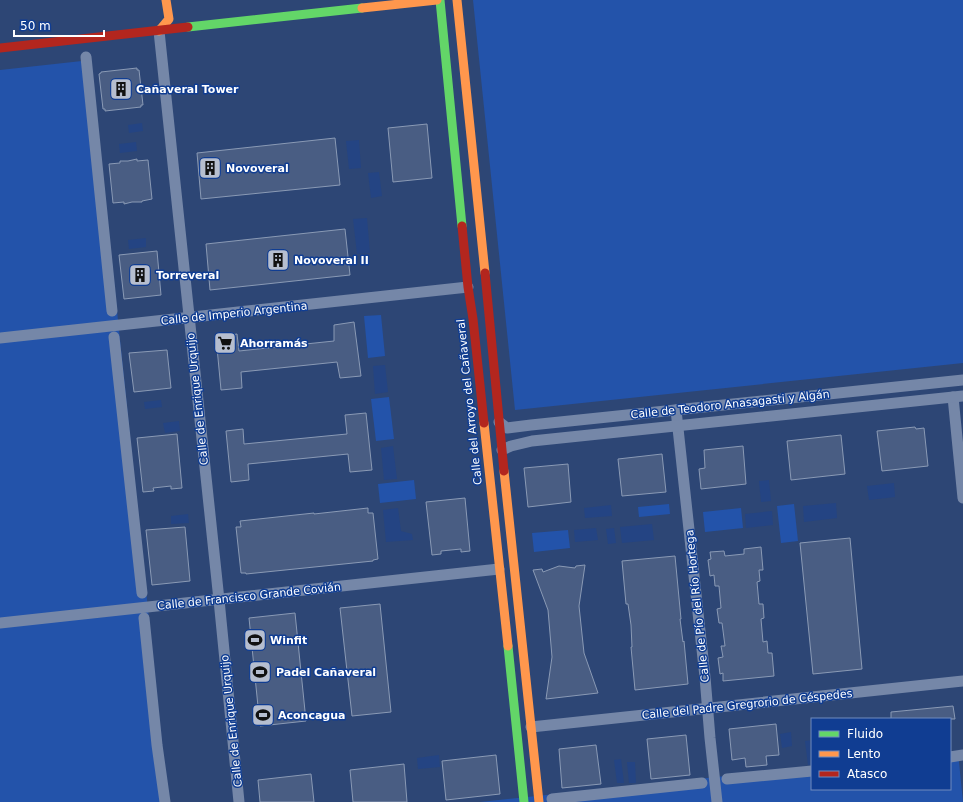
<svg xmlns="http://www.w3.org/2000/svg" width="963" height="802" font-family="'DejaVu Sans',sans-serif">
	<rect width="100%" height="100%" fill="#2d4675"/>
	<!-- green -->
	<g fill="#2353aa">
		<polygon points="473,0 963,0 963,363 515,410"/>
		<polygon points="91,60 168,802 0,802 0,70"/>
		<polygon points="381,315 385,356 368,358 364,316"/>
		<polygon points="389,397 394,439 376,441 371,399"/>
		<polygon points="414,480 416,499 380,503 378,484"/>
		<polygon points="669,504 670,514 639,517 638,507"/>
		<polygon points="794,504 798,541 781,543 777,506"/>
		<polygon points="741,508 743,528 705,532 703,512"/>
		<polygon points="568,530 570,548 534,552 532,533"/>
		<polygon points="958,752 963,802 480,802 812,767 812,789 950,789 950,753"/>
	</g>
	<!-- water -->
	<g fill="#244483">
		<polygon points="142,123 143,131 129,133 128,125"/>
		<polygon points="359,140 361,168 349,169 346,141"/>
		<polygon points="136,142 137,151 120,153 119,144"/>
		<polygon points="379,172 382,196 371,198 368,173"/>
		<polygon points="367,218 370,253 357,254 353,219"/>
		<polygon points="146,238 146,247 129,249 128,240"/>
		<polygon points="385,365 388,392 375,394 373,366"/>
		<polygon points="161,400 162,407 145,409 144,402"/>
		<polygon points="179,421 180,431 165,433 163,423"/>
		<polygon points="393,446 397,479 384,480 381,448"/>
		<polygon points="769,480 771,501 761,502 759,481"/>
		<polygon points="894,483 895,497 869,500 867,486"/>
		<polygon points="836,503 837,518 804,522 803,506"/>
		<polygon points="611,505 612,516 585,518 584,508"/>
		<polygon points="398,508 401,531 412,534 413,540 386,542 383,510"/>
		<polygon points="772,511 773,525 746,528 745,514"/>
		<polygon points="188,514 189,523 171,524 171,516"/>
		<polygon points="652,524 654,540 622,543 620,527"/>
		<polygon points="596,528 598,540 575,542 574,530"/>
		<polygon points="614,528 616,543 608,544 606,529"/>
		<polygon points="791,732 792,746 782,748 780,734"/>
		<polygon points="812,740 812,765 808,765 805,741"/>
		<polygon points="439,755 440,767 418,769 417,758"/>
		<polygon points="621,759 624,783 617,783 614,760"/>
		<polygon points="627,762 635,762 636,783 629,783"/>
	</g>
	<!-- building -->
	<g fill="#495d83" stroke="#8a9ab5">
		<polygon points="137,68 137,70 139,70 143,105 141,105 141,107 105,111 105,109 103,109 99,74 101,73 101,72"/>
		<polygon points="427,124 432,178 393,182 388,128"/>
		<polygon points="335,138 340,185 201,199 197,153"/>
		<polygon points="137,159 137,161 148,160 152,199 142,201 142,202 132,202 124,204 124,202 113,203 109,164 120,163 120,161 128,161"/>
		<polygon points="345,229 350,275 210,290 206,244"/>
		<polygon points="157,251 161,295 124,299 119,255"/>
		<polygon points="354,322 361,376 340,378 337,362 241,372 242,388 221,390 216,337 237,334 239,351 334,341 334,325"/>
		<polygon points="167,350 171,388 134,392 129,353"/>
		<polygon points="366,413 372,470 350,472 348,454 248,464 249,480 231,482 226,431 243,429 244,444 347,434 345,415"/>
		<polygon points="915,427 916,429 924,428 928,466 882,471 877,431"/>
		<polygon points="177,434 182,488 171,489 171,486 153,488 154,491 143,492 137,438"/>
		<polygon points="841,435 845,474 791,480 787,441"/>
		<polygon points="743,446 746,484 701,489 699,469 705,468 704,450"/>
		<polygon points="662,454 666,492 622,496 618,459"/>
		<polygon points="568,464 571,502 528,507 524,468"/>
		<polygon points="465,498 470,551 461,552 461,549 441,551 441,554 432,555 426,502"/>
		<polygon points="368,508 368,513 373,513 378,559 373,560 373,561 246,574 246,573 241,573 236,527 241,527 240,521 314,513 314,514"/>
		<polygon points="185,527 190,581 152,585 146,530"/>
		<polygon points="850,538 862,669 813,674 800,543"/>
		<polygon points="761,547 763,570 759,570 760,581 757,582 759,604 763,604 764,618 761,619 763,642 767,641 768,653 772,653 774,676 723,681 723,673 720,674 718,658 723,657 721,646 725,646 722,623 719,623 717,609 721,608 719,586 715,586 714,575 710,576 708,560 711,559 710,552 724,551 725,556 744,554 744,549"/>
		<polygon points="675,556 681,619 680,619 683,642 684,641 688,684 635,690 631,647 632,647 631,625 628,604 626,604 622,561"/>
		<polygon points="585,565 579,606 584,653 598,693 546,699 552,657 548,610 533,570 542,569 543,572 559,566 575,568 576,566"/>
		<polygon points="380,604 391,712 352,716 340,608"/>
		<polygon points="295,613 306,721 260,726 249,618"/>
		<polygon points="953,706 955,719 891,719 891,712"/>
		<polygon points="776,724 779,755 766,756 767,765 746,767 745,758 732,760 729,729"/>
		<polygon points="686,735 690,775 651,779 647,739"/>
		<polygon points="596,745 601,784 562,788 559,749"/>
		<polygon points="496,755 500,794 446,800 442,761"/>
		<polygon points="404,764 407,802 353,802 350,770"/>
		<polygon points="311,774 314,802 260,802 258,780"/>
	</g>
	<g fill="none" stroke-linecap="round" stroke-linejoin="round">
		<!-- street -->
		<g stroke="#7587a8" stroke-width="11">
			<polyline points="159,31 219,600 239,802"/>
			<polyline points="86,57 112,311"/>
			<polyline points="114,337 142,593"/>
			<polyline points="0,338 468,287"/>
			<polyline points="953,397 963,498"/>
			<polyline points="676,410 705,677 710,738 717,802"/>
			<polyline points="499,422 507,428 531,425 963,380"/>
			<polyline points="502,450 511,446 532,441 963,396"/>
			<polyline points="144,618 157,745 165,802"/>
			<polyline points="0,623 499,569"/>
			<polyline points="531,727 963,681"/>
			<polyline points="950,757 963,755"/>
			<polyline points="727,779 812,771"/>
			<polyline points="552,799 702,783"/>
		</g>
		<!-- fast -->
		<g stroke="#63d668" stroke-width="9">
			<polyline points="440,0 462,226"/>
			<polyline points="188,27 362,8"/>
			<polyline points="508,646 524,802"/>
		</g>
		<!-- slow -->
		<g stroke="#ff974d" stroke-width="9">
			<polyline points="457,0 485,273"/>
			<polyline points="362,8 437,0"/>
			<polyline points="159,31 169,19 166,0"/>
			<polyline points="484,423 508,646"/>
			<polyline points="504,471 539,802"/>
		</g>
		<!-- jam -->
		<g stroke="#b3261e" stroke-width="9">
			<polyline points="0,48 188,27"/>
			<polyline points="462,226 468,287 473,319 484,423"/>
			<polyline points="485,273 504,471"/>
		</g>
	</g>
	<!-- icons -->
	<defs>
		<g id="building-square" transform="scale(1.15)"><rect x="-9" y="-9" width="18" height="18" rx="4" fill="#b6becf" stroke="#103d92"/><path d="M-4-6H4V6H1V3H-1V6H-4ZM-2.5-4.3h1.7v1.8h-1.7ZM.8-4.3h1.7v1.8H.8ZM-2.5-1h1.7V.8h-1.7ZM.8-1h1.7V.8H.8Z" fill="#111"/></g>
		<g id="supermarket-square" transform="scale(1.15)"><rect x="-9" y="-9" width="18" height="18" rx="4" fill="#b6becf" stroke="#103d92"/><path d="M-6-5.5h2.5l.6 2H6L4.5 2H-2.5L-4.4-4H-6ZM-1.5 3.2a1.3 1.3 0 1 0 .1 0ZM3 3.2a1.3 1.3 0 1 0 .1 0Z" fill="#111"/></g>
		<g id="stadium-square" transform="scale(1.15)"><rect x="-9" y="-9" width="18" height="18" rx="4" fill="#b6becf" stroke="#103d92"/><path d="M0-5a6.5 5 0 1 0 0 10a6.5 5 0 1 0 0-10ZM-3.5-1.8h7v3.6h-7Z" fill="#111"/></g>
	</defs>
	<g fill-rule="evenodd">
		<use href="#building-square" x="121" y="89"/>
		<use href="#building-square" x="210" y="168"/>
		<use href="#building-square" x="278" y="260"/>
		<use href="#building-square" x="140" y="275"/>
		<use href="#supermarket-square" x="225" y="343"/>
		<use href="#stadium-square" x="255" y="640"/>
		<use href="#stadium-square" x="260" y="672"/>
		<use href="#stadium-square" x="263" y="715"/>
	</g>
	<g text-anchor="middle" stroke-width="3" stroke-linejoin="round" paint-order="stroke">
		<!-- poi labels -->
		<g font-size="11" font-weight="bold" fill="#fff" stroke="#103d92" text-anchor="start">
			<text x="136" y="93">Cañaveral Tower</text>
			<text x="226" y="172">Novoveral</text>
			<text x="294" y="264">Novoveral II</text>
			<text x="156" y="279">Torreveral</text>
			<text x="240" y="347">Ahorramás</text>
			<text x="270" y="644">Winfit</text>
			<text x="276" y="676">Padel Cañaveral</text>
			<text x="278" y="719">Aconcagua</text>
		</g>
		<!-- street labels -->
		<g font-size="11" fill="#fff" stroke="#103d92">
			<text transform="translate(234 313) rotate(-6)" y="4">Calle de Imperio Argentina</text>
			<text transform="translate(197 399) rotate(-96)" y="4">Calle de Enrique Urquijo</text>
			<text transform="translate(469 402) rotate(-96)" y="4">Calle del Arroyo del Cañaveral</text>
			<text transform="translate(730 404) rotate(-6)" y="4">Calle de Teodoro Anasagasti y Algán</text>
			<text transform="translate(249 596) rotate(-6)" y="4">Calle de Francisco Grande Covián</text>
			<text transform="translate(697 606) rotate(-96)" y="4">Calle de Pío del Río Hortega</text>
			<text transform="translate(747 704) rotate(-6)" y="4">Calle del Padre Gregrorio de Céspedes</text>
			<text transform="translate(231 721) rotate(-96)" y="4">Calle de Enrique Urquijo</text>
		</g>
	</g>
	<!-- legend -->
	<rect x="811" y="718" width="140" height="72" fill="#103d92" stroke="#708bbe"/>
	<rect x="819" y="731" width="20" height="6" fill="#63d668" stroke="#708bbe"/>
	<text x="847" y="738" font-size="12" fill="#ffffff">Fluido</text>
	<rect x="819" y="751" width="20" height="6" fill="#ff974d" stroke="#708bbe"/>
	<text x="847" y="758" font-size="12" fill="#ffffff">Lento</text>
	<rect x="819" y="771" width="20" height="6" fill="#b3261e" stroke="#708bbe"/>
	<text x="847" y="778" font-size="12" fill="#ffffff">Atasco</text>
	<!-- scale -->
	<path d="M14 30v6h90v-6" fill="none" stroke="#ffffff" stroke-width="2"/>
	<text x="20" y="30" font-size="12" fill="#ffffff" stroke="#103d92" stroke-width="3" paint-order="stroke">50 m</text>
</svg>
